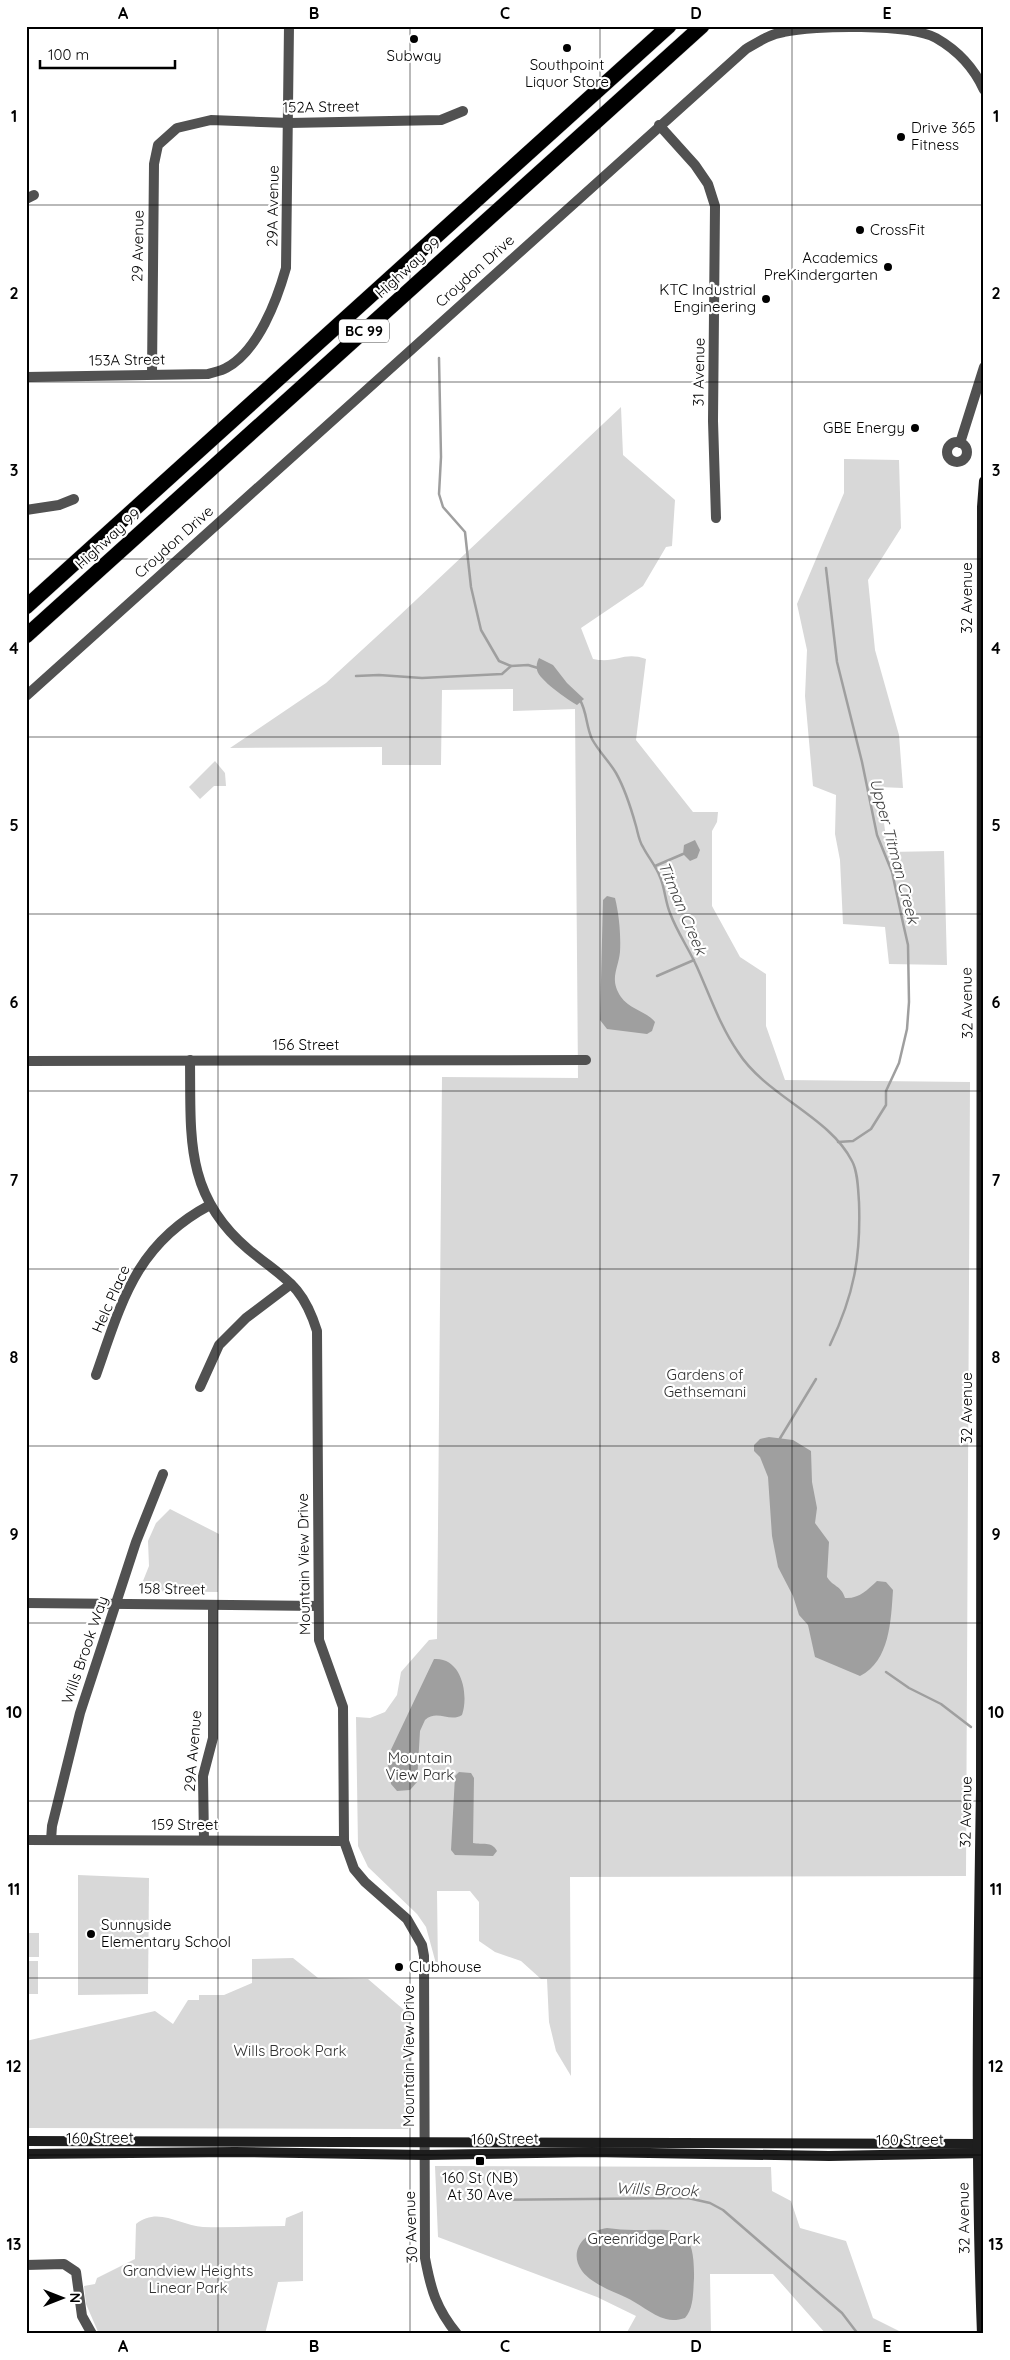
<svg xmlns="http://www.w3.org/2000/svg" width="1010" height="2360" font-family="Quicksand,sans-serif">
	<rect width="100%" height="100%" fill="#fff"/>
	<!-- green -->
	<g fill="#d8d8d8">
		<path d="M621,407L623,455L675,500L672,546L666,547L643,586L581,628L593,659C617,664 623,651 646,659L636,740L693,812H718L717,822L712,831V906L740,957L766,974V1026L785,1080L970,1082L966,1876L570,1877L571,2076L556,2051L549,2022L547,1979H541L521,1961L495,1952L479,1941V1902L470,1891H437L438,1971L426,1927L417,1914L368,1867L358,1846L356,1717L370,1718L385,1712L397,1695L401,1672L429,1640L437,1639L442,1077L578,1078L575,709L513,711V689L442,690L441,765H382V747L230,748L326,683L399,616Z"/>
		<polygon points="844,459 899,460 901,528 868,580 875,650 899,735 903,788 879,787 888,852 944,851 947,965 889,964 885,927 843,924 840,860 835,834 836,795 813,786 805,696 807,650 797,604 844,493"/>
		<polygon points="215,761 225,773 226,786 214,786 200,799 189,787"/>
		<polygon points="170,1509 219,1534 218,1592 139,1591 149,1566 148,1541 156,1523"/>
		<polygon points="78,1875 149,1878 148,1994 78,1995"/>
		<rect x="26" y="1933" width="13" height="24"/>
		<polygon points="293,1958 318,1978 368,1979 411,2016 413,2123 408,2129 26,2128 26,2041 155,2011 173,2024 188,2000 199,2000 199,1995 224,1995 252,1983 252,1959"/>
		<rect x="26" y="1961" width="12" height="33"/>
		<polygon points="435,2166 771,2167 772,2191 791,2201 800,2228 846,2241 873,2318 905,2334 826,2334 773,2274 710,2274 711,2334 626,2334 636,2316 597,2297 438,2237"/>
		<path d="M303,2211V2281L278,2282L265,2334H99L86,2304L84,2286L95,2284L97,2278L135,2259L136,2224C158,2206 181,2226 203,2227C230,2228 258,2226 285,2226L286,2218Z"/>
	</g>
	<!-- water -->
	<g fill="#9f9f9f">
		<path d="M539,658L553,665L567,683L584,699L577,705C567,699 539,680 537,670C536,665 537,662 539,658Z"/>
		<polygon points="695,840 700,850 697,858 690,861 683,854 684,845"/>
		<path d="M607,896L615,898C619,914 621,935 620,952C618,970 609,979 621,997C629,1009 646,1011 655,1022L652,1031L647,1034L607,1029L600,1020L603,900Z"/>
		<path d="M769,1437L793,1440L811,1451L812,1482L817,1508L815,1523L829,1542L827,1577C833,1587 841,1585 845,1598C859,1599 867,1590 877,1581L886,1582L893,1590C891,1620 890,1661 860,1676L815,1657L808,1625L799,1615L793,1596L778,1567L772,1536L768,1477L760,1457L754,1451V1445L760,1439Z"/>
		<path d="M434,1659C462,1657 469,1695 462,1715C450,1723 437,1709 425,1720L420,1731L417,1782L410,1790L397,1791L391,1784L387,1758Z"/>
		<path d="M459,1772L471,1773L474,1778L473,1843C482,1845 492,1841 497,1851L493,1856L455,1855L451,1850L455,1776Z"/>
		<path d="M607,2228C616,2229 625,2230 634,2230C677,2230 695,2223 694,2278C693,2292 694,2308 685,2318C679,2320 672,2321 666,2319C651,2315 639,2303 625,2297C612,2291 592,2284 582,2271C567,2250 586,2231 607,2228Z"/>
	</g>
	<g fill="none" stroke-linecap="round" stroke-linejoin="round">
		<!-- stream -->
		<g stroke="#9f9f9f" stroke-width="2.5">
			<polyline points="439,358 441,457 439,494 443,507 465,532 471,587 481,630 499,661 511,666"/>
			<polyline points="826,568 837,662 862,762 877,835 892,872 903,923 908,945 909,1002 907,1029 899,1063 886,1091 886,1105 871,1129 853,1141 838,1142"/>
			<polyline points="356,676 379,675 422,678 502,674 511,666 528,665 538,668"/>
			<path d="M580,700C587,712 586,726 592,739C599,752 609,761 616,773C625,789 631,808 636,826C638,833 639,841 643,847C648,857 656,866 660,877C665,888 665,901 670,913C677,932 689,949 697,967C710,996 720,1026 738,1052C766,1096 829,1116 852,1161C858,1172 858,1189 859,1202C861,1257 854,1295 830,1345"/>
			<polyline points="655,866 683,854"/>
			<polyline points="657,976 694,960"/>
			<polyline points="779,1440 816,1379"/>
			<polyline points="886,1672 909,1688 941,1704 971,1727"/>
			<polyline points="494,2200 688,2198 710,2203 723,2210 842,2313 858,2334"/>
		</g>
		<!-- motorway casing -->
		<g stroke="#dbdbdb" stroke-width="16">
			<g id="motorway">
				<polyline points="26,607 669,26"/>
				<polyline points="26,636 702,26"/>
			</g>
		</g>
		<!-- minor -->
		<g stroke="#515151" stroke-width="10">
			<polyline points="659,125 695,165 708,184 715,206 713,421 716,518"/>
			<polyline points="26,199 34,195"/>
			<polyline points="152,374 154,164 158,145 177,128 211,120 289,123 441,120 463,111"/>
			<path d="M26,377L208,374C214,372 221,371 226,368C258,351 277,300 286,268L289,26"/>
			<circle cx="957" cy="452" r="10"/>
			<polyline points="960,443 984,367"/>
			<polyline points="26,510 59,505 74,499"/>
			<path d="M190,1060C191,1136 184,1195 248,1249C284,1279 302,1283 317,1331L319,1640L343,1707L344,1841L354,1869L365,1882L407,1919L422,1945L424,1956L425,2258C431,2290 436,2308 457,2334"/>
			<polyline points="26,1061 586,1060"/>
			<path d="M96,1375C122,1301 136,1244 210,1205"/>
			<polyline points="200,1387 219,1345 246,1318 291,1284"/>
			<polyline points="26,1603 318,1606"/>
			<polyline points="26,1840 344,1841"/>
			<polyline points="51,1840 52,1826 80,1713 136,1542 163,1474"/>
			<polyline points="204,1840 203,1776 213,1738 213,1605"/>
			<polyline points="26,2265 64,2264 76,2272 82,2316 92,2334"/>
		</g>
		<!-- tertiary -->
		<path stroke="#515151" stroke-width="10" d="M26,696L746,49C758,42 770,34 784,32C813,25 911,24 936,38C957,50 974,68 984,90"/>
		<!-- secondary -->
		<g stroke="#1e1e1e" stroke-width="10">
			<polyline points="26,2141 983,2144"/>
			<polyline points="26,2154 235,2152 425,2155 592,2152 829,2156 984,2153"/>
			<path d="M982,2334C975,2153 978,1971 981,1790L982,507L984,481"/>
		</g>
		<!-- motorway -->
		<use href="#motorway" stroke="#000" stroke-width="15"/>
	</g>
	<!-- grid -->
	<path fill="none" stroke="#000" stroke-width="1" stroke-opacity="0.55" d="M218,26V2334M410,26V2334M600,26V2334M792,26V2334M26,205H984M26,382H984M26,559H984M26,737H984M26,914H984M26,1091H984M26,1269H984M26,1446H984M26,1623H984M26,1801H984M26,1978H984M26,2155H984"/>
	<!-- markers -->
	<g fill="#000" stroke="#fff" stroke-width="2">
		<circle cx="414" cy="39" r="5"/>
		<circle cx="567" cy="48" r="5"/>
		<circle cx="901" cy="137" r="5"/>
		<circle cx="860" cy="230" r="5"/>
		<circle cx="888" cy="267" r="5"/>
		<circle cx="766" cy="299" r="5"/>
		<circle cx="915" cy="428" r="5"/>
		<circle cx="91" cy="1934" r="5"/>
		<circle cx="399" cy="1967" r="5"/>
		<rect x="475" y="2156" width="10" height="10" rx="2.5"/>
	</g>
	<g text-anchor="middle" stroke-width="4.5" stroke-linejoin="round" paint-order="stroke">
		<!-- shield labels -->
		<rect fill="#fff" stroke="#4c4c4c" stroke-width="1" x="339" y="319.5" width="50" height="23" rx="4"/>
		<g font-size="14" font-weight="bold" fill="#000">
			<text x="364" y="336">BC 99</text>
		</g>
		<!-- poi labels -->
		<g font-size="15" fill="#000" stroke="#fff" text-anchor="start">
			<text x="414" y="61" text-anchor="middle">Subway</text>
			<text x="567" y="70" text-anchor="middle">Southpoint<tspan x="567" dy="17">Liquor Store</tspan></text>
			<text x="911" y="133">Drive 365<tspan x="911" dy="17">Fitness</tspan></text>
			<text x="870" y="235">CrossFit</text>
			<text x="878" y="263" text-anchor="end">Academics<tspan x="878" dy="17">PreKindergarten</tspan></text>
			<text x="756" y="295" text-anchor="end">KTC Industrial<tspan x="756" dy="17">Engineering</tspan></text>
			<text x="905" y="433" text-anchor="end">GBE Energy</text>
			<text x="101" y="1930">Sunnyside<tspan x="101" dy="17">Elementary School</tspan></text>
			<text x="409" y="1972">Clubhouse</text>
			<text x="480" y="2183" text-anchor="middle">160 St (NB)<tspan x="480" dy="17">At 30 Ave</tspan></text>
		</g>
		<!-- street labels -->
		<g font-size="15" fill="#000" stroke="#fff">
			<text transform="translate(321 107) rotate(-1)" y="5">152A Street</text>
			<text transform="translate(273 206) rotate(-89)" y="5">29A Avenue</text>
			<text transform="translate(138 246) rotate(-89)" y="5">29 Avenue</text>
			<text transform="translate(408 268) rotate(-42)" y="5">Highway 99</text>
			<text transform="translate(475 271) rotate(-42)" y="5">Croydon Drive</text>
			<text transform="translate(127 360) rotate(-1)" y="5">153A Street</text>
			<text transform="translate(699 372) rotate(-89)" y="5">31 Avenue</text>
			<text transform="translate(108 539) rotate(-42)" y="5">Highway 99</text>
			<text transform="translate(174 542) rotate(-42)" y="5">Croydon Drive</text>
			<text transform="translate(967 598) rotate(-90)" y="5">32 Avenue</text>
			<text transform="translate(967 1003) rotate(-91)" y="5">32 Avenue</text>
			<text x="306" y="1050">156 Street</text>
			<text transform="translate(111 1299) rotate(-66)" y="5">Helc Place</text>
			<text transform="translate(967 1408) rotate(-90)" y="5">32 Avenue</text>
			<text transform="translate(304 1564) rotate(-91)" y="5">Mountain View Drive</text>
			<text transform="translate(172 1589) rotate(1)" y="5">158 Street</text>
			<text transform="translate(85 1650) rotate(-71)" y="5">Wills Brook Way</text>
			<text transform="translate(193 1751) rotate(-85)" y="5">29A Avenue</text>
			<text transform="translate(966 1812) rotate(-89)" y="5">32 Avenue</text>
			<text x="185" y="1830">159 Street</text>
			<text transform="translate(409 2056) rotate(-90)" y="5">Mountain View Drive</text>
			<text transform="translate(100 2138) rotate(-1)" y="5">160 Street</text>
			<text transform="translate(505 2139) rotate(-1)" y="5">160 Street</text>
			<text transform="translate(910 2140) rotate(-1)" y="5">160 Street</text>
			<text transform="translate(964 2218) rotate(-91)" y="5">32 Avenue</text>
			<text transform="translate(411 2227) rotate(-92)" y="5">30 Avenue</text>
		</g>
		<!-- park labels -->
		<g font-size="15" fill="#2f2f2f" stroke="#fff">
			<text x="705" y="1380">Gardens of<tspan x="705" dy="17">Gethsemani</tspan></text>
			<text x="420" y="1763">Mountain<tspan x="420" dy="17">View Park</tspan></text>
			<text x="290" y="2056">Wills Brook Park</text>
			<text x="644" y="2244">Greenridge Park</text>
			<text x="188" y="2276">Grandview Heights<tspan x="188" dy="17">Linear Park</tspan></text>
		</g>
		<!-- water labels -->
		<g font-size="16" font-style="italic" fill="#404040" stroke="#fff">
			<text transform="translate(895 851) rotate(75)" y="6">Upper Titman Creek</text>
			<text transform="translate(683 908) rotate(67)" y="6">Titman Creek</text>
			<text transform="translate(657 2189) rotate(2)" y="6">Wills Brook</text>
		</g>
	</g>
	<!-- border -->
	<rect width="1010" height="2360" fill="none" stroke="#ffffff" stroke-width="55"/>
	<!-- north arrow -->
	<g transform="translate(62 2298) rotate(90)" stroke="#ffffff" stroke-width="4" paint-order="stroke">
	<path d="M0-4L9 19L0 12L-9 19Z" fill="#000000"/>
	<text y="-8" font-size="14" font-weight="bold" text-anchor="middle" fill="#000000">N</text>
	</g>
	<!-- scale -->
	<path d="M40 60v8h135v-8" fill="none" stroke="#000000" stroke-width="2.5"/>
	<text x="48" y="60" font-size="15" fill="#000000" stroke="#ffffff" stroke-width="4" paint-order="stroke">100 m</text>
	<rect x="28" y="28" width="954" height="2304" fill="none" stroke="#000" stroke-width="2"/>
	<g font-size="16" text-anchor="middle" font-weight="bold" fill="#000">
		<text x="123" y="19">A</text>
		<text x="314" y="19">B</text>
		<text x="505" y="19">C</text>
		<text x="696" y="19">D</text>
		<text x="887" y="19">E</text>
		<text x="14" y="122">1</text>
		<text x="996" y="122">1</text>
		<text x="14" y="299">2</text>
		<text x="996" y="299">2</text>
		<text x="14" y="476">3</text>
		<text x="996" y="476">3</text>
		<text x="14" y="654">4</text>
		<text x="996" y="654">4</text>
		<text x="14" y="831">5</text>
		<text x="996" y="831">5</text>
		<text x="14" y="1008">6</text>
		<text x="996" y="1008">6</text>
		<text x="14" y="1186">7</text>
		<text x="996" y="1186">7</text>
		<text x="14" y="1363">8</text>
		<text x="996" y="1363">8</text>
		<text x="14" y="1540">9</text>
		<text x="996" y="1540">9</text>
		<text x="14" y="1718">10</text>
		<text x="996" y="1718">10</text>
		<text x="14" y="1895">11</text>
		<text x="996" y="1895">11</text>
		<text x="14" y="2072">12</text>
		<text x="996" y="2072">12</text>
		<text x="14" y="2250">13</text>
		<text x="996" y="2250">13</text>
		<text x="123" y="2352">A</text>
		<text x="314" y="2352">B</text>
		<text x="505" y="2352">C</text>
		<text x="696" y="2352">D</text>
		<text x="887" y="2352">E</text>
	</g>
</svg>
